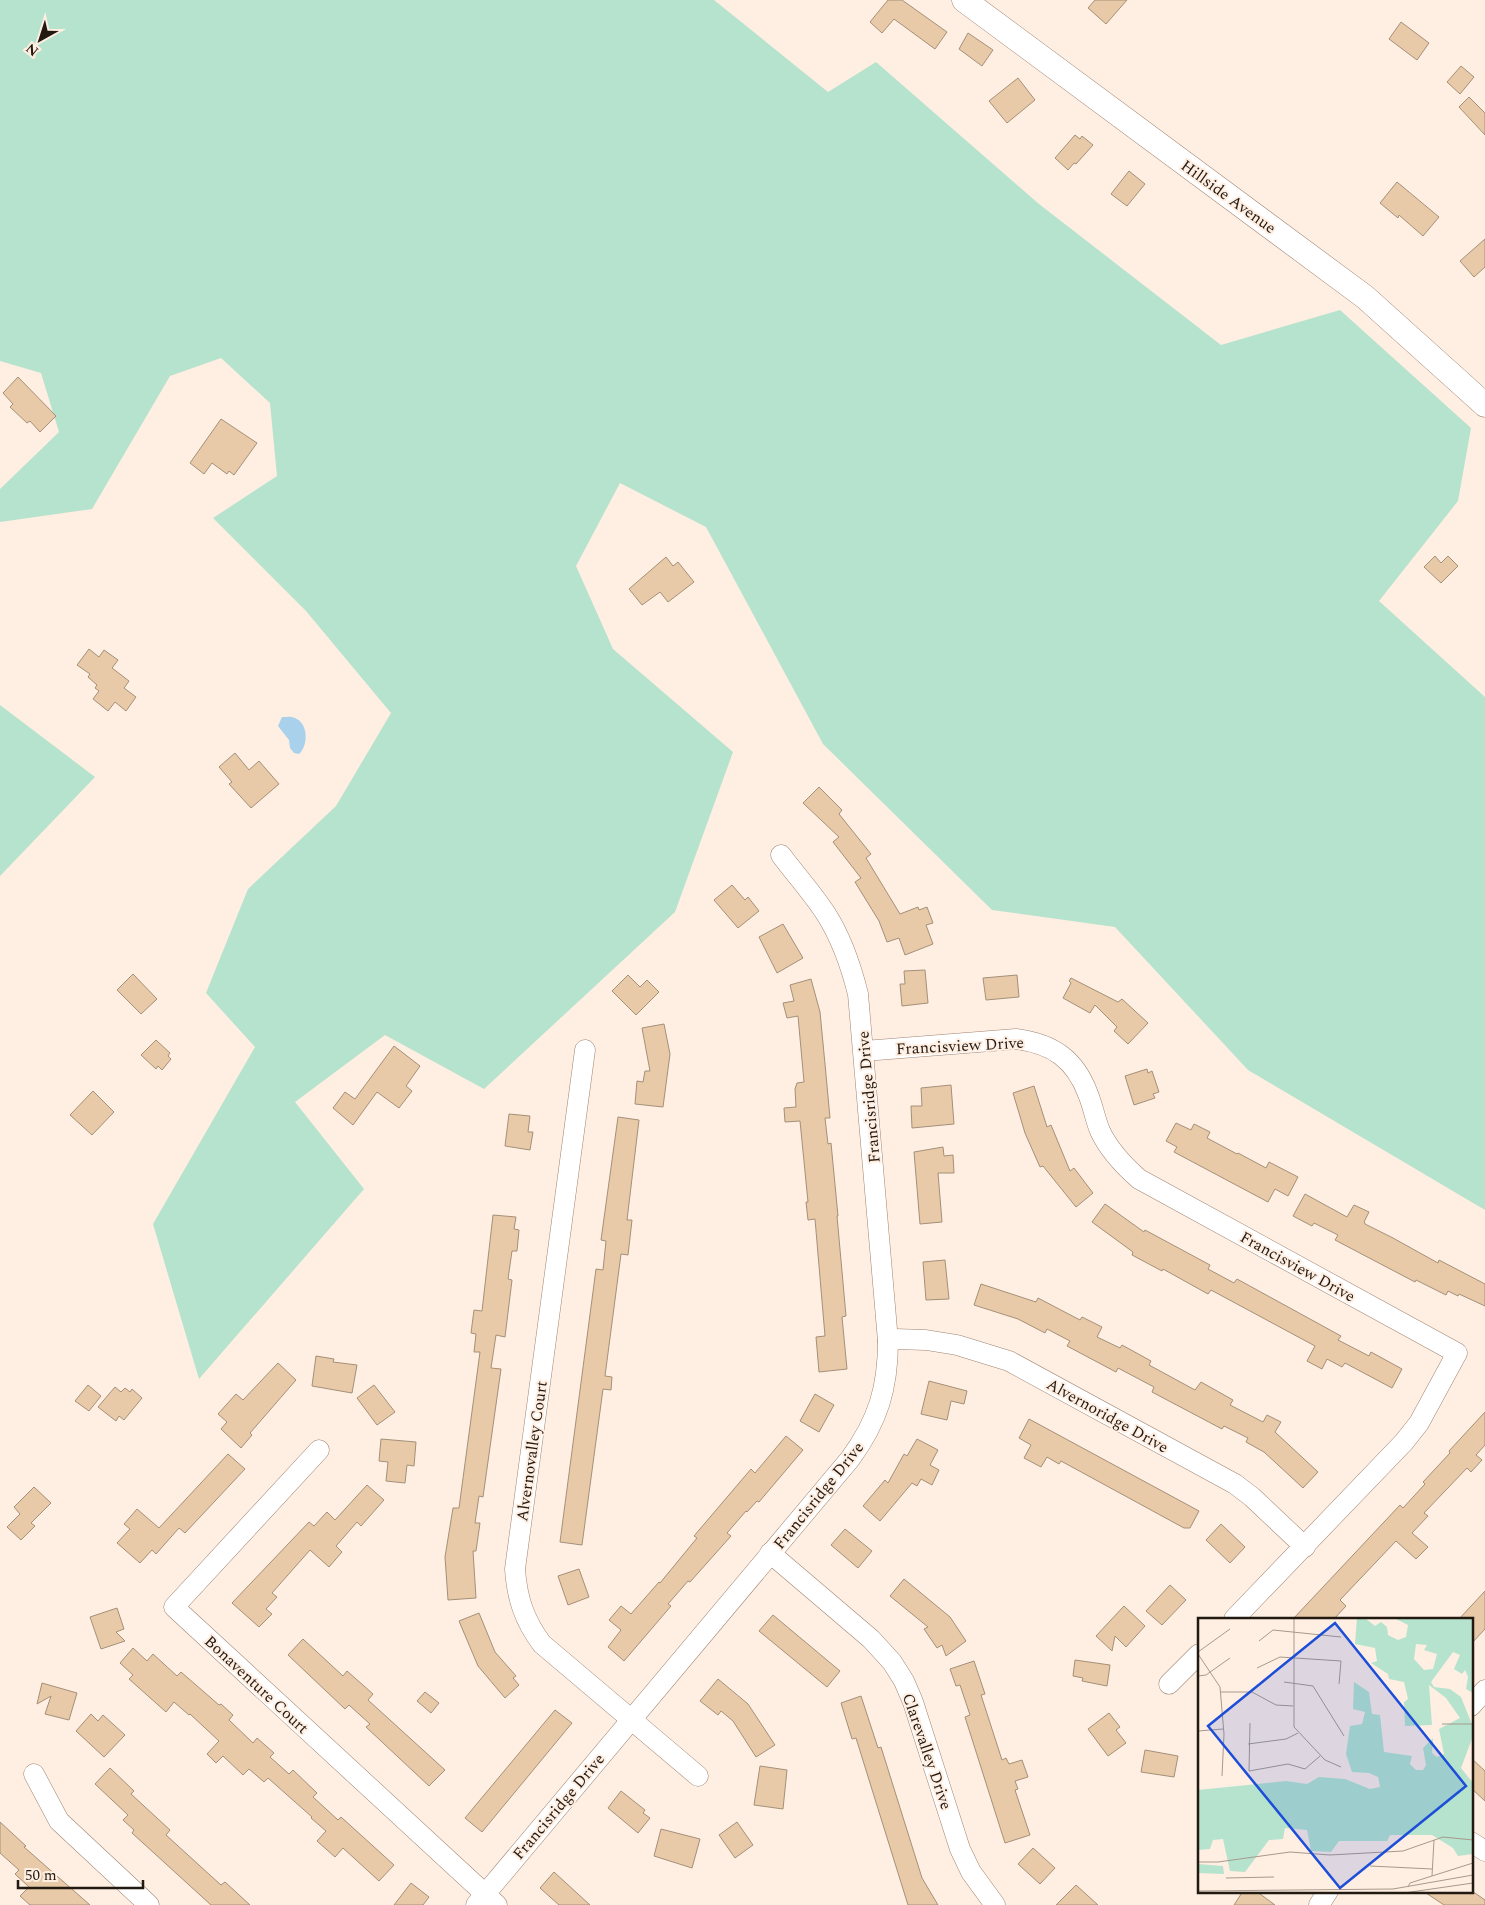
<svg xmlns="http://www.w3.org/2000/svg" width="1485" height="1905" font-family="Spectral,serif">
	<rect width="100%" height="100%" fill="#ffeee2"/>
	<!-- green -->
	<g fill="#b6e3cd">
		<polygon points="0,0 714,0 828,92 876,62 1039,204 1221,345 1340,310 1471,428 1458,501 1379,601 1485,697 1485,1210 1248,1070 1115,927 992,910 823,744 706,527 620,483 576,566 613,649 733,752 675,912 484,1089 385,1035 295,1102 364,1189 199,1379 153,1224 255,1047 206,993 248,889 336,806 391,713 306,611 213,518 277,476 270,403 221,358 170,376 92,509 0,522 0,489 59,432 41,373 0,361"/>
		<polygon points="0,705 95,777 0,876"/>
	</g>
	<!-- water -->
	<path fill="#a9d1ec" d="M282,717C286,717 291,716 295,718C308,723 309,745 299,754L294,753L290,748L289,740L278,726Z"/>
	<!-- building -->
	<g fill="#e8caa8" stroke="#a49079">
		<polygon points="888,0 902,0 947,32 935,49 894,19 882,33 870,22"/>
		<polygon points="1095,0 1127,0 1106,24 1088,8"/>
		<polygon points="1401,22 1429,43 1417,60 1389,39"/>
		<polygon points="968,33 993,50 982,66 959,49"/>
		<polygon points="1461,66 1474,77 1460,94 1447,82"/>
		<polygon points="1018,78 1035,100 1007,123 989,101"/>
		<polygon points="1469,97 1485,113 1485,135 1459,107"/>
		<polygon points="1075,135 1080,139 1082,136 1093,145 1076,164 1074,163 1068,170 1055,158"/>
		<polygon points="1129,171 1145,184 1127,206 1111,194"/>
		<polygon points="1397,182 1439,217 1423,236 1399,215 1398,218 1380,203"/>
		<polygon points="1485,239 1485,267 1474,277 1460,261"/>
		<polygon points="18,377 56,416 40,432 30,421 27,423 10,407 13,404 3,393"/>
		<polygon points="221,419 257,443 234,475 229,471 227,474 212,463 204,474 190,463"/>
		<polygon points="1435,556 1441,563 1448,556 1458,566 1441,583 1424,567"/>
		<polygon points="666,557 673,566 678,562 694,582 668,602 660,592 642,605 629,589"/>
		<polygon points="89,649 99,657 104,650 118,660 112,668 129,681 124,688 136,697 126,711 115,702 108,711 93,699 99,691 95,688 97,685 88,677 90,674 77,665"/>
		<polygon points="235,753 249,770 259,761 279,784 251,808 229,784 232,782 219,767"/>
		<polygon points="819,787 842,810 839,814 871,854 866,858 900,914 918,907 919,910 927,907 933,923 926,925 933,944 905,955 899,938 887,942 879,921 855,882 861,878 833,842 839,837 803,803"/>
		<polygon points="732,885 745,900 748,897 759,911 738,928 714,900"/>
		<polygon points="783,924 803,958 777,973 759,937"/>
		<polygon points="925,970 928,1003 902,1006 900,984 905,984 904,971"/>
		<polygon points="133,974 157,999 141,1014 117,990"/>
		<polygon points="628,975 640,987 647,980 659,992 636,1015 612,991"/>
		<polygon points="1017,975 1019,997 986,1000 983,978"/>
		<polygon points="1071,978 1118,1002 1122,999 1148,1023 1128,1044 1114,1031 1117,1027 1095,1005 1090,1013 1063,998 1071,983 1069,981"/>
		<polygon points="811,979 820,1012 825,1064 830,1118 825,1118 828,1144 831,1143 838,1216 837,1216 846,1316 842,1317 847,1369 819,1372 816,1337 825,1336 815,1219 808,1220 806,1202 808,1202 800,1121 785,1122 784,1108 796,1107 795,1089 797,1083 804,1082 798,1016 787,1018 783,1003 794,1001 790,985"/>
		<polygon points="664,1024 670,1054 663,1107 635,1104 637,1081 643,1082 645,1071 650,1071 642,1028"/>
		<polygon points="156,1040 170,1053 168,1056 171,1059 162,1070 158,1066 156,1069 141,1055"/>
		<polygon points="394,1046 420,1066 406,1086 412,1091 399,1108 377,1092 353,1125 333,1108 345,1092 355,1099"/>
		<polygon points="1147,1069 1148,1073 1152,1071 1159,1092 1153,1094 1155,1098 1134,1105 1125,1076"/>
		<polygon points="951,1085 954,1124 912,1128 911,1106 922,1106 921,1088"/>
		<polygon points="1034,1086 1047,1127 1051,1125 1070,1171 1074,1168 1093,1193 1076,1207 1043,1166 1040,1167 1025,1133 1013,1093"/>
		<polygon points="93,1091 114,1112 92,1135 70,1115"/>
		<polygon points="509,1114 530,1116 528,1132 533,1132 530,1150 505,1146"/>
		<polygon points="618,1117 639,1120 627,1220 632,1220 628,1255 621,1254 605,1376 612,1377 611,1390 603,1389 582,1545 560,1542 596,1269 603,1270 606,1241 601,1240"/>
		<polygon points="1176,1123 1191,1130 1194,1124 1210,1132 1207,1138 1237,1154 1238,1153 1266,1168 1269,1162 1298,1177 1288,1196 1275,1189 1268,1202 1174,1152 1177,1147 1166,1141"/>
		<polygon points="943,1147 944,1156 953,1155 954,1173 938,1173 942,1222 920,1224 914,1152"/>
		<polygon points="1305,1194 1347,1217 1354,1205 1369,1212 1364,1222 1365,1223 1365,1224 1393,1238 1438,1263 1439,1260 1485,1284 1485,1306 1459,1294 1458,1296 1448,1291 1446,1295 1416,1280 1415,1282 1335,1240 1338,1235 1314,1223 1312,1226 1293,1216"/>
		<polygon points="1105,1204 1144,1232 1145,1230 1210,1265 1208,1269 1234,1283 1237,1279 1341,1336 1338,1340 1369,1356 1371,1352 1402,1369 1392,1388 1345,1363 1342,1367 1327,1359 1322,1369 1307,1361 1315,1346 1211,1290 1208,1294 1163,1269 1162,1271 1132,1255 1133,1252 1092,1222"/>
		<polygon points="493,1215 516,1217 514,1229 519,1230 517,1251 512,1251 508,1279 512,1280 505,1337 496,1335 491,1368 501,1369 483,1497 479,1496 475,1523 480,1523 476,1551 473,1551 476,1598 448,1600 445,1557 453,1508 459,1508 480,1352 474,1352 476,1334 471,1333 474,1310 482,1311"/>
		<polygon points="945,1260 949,1299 926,1300 923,1262"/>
		<polygon points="981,1284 1036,1302 1038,1298 1080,1320 1082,1317 1102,1327 1097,1337 1120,1348 1122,1345 1151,1361 1149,1365 1195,1390 1201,1382 1233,1400 1230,1405 1263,1422 1267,1415 1281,1422 1275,1432 1318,1472 1303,1488 1264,1452 1246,1442 1248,1438 1224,1426 1222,1429 1152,1392 1154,1387 1118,1368 1116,1372 1067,1346 1070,1341 1047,1329 1045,1333 1018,1319 974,1305"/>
		<polygon points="316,1356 334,1359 333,1362 357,1365 352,1393 312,1386"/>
		<polygon points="278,1363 296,1380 250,1433 252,1435 241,1448 221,1429 227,1422 218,1414 236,1394 243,1400"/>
		<polygon points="929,1381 967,1391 964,1404 951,1401 947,1420 921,1414"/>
		<polygon points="88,1385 101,1396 89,1411 75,1401"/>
		<polygon points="374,1385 395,1412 377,1425 357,1398"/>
		<polygon points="115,1387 121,1392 125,1388 130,1392 132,1389 142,1398 124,1420 119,1416 116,1421 98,1407"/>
		<polygon points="815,1394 834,1405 819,1432 800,1421"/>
		<polygon points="1485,1412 1485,1445 1476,1455 1482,1460 1471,1472 1467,1468 1424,1513 1428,1516 1412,1533 1428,1547 1416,1559 1396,1541 1340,1600 1346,1606 1334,1619 1293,1619 1400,1505 1403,1508 1425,1484 1423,1482 1450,1453 1449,1451"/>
		<polygon points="1029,1419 1199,1511 1190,1528 1184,1528 1061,1461 1059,1464 1047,1457 1041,1467 1024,1458 1031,1445 1019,1438"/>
		<polygon points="786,1436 803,1450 759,1502 757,1501 747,1512 746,1511 727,1533 731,1536 690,1582 688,1581 668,1604 671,1606 624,1661 608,1647 621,1630 609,1620 621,1606 631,1614 659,1582 660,1583 697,1538 694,1536 751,1469 755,1473"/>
		<polygon points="381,1439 416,1442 414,1466 407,1465 405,1483 386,1481 388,1462 379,1461"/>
		<polygon points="917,1439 938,1450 930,1465 939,1470 932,1485 921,1479 917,1486 912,1483 880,1521 863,1506 885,1480 888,1483 904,1454 907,1456"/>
		<polygon points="228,1454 245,1469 185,1533 179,1528 156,1554 152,1550 140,1563 117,1543 130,1529 124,1524 137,1509 159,1528"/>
		<polygon points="367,1485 384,1500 361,1526 357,1522 336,1546 342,1552 329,1567 310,1550 272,1593 277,1597 266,1609 272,1614 259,1627 232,1603 309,1522 314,1526 327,1512 335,1520"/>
		<polygon points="34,1487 51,1503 31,1523 35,1526 21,1540 7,1527 20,1514 14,1507"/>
		<polygon points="1221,1524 1245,1547 1230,1563 1206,1540"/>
		<polygon points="845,1529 872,1551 858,1568 831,1545"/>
		<polygon points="579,1569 589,1597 568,1605 558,1576"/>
		<polygon points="904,1579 950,1617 966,1641 946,1656 942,1645 937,1648 924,1629 928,1627 890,1596"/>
		<polygon points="1170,1585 1186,1600 1162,1625 1146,1611"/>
		<polygon points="1485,1591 1485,1629 1471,1644 1471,1619 1459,1619"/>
		<polygon points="1124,1606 1145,1626 1126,1647 1115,1636 1112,1651 1096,1636"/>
		<polygon points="117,1608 124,1629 116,1632 125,1641 101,1649 90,1617"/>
		<polygon points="479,1613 495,1652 516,1676 513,1678 519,1685 505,1698 478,1666 459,1621"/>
		<polygon points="773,1615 840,1671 827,1687 759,1631"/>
		<polygon points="303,1639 343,1676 347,1671 373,1694 368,1700 445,1770 429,1786 366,1727 370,1724 349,1705 345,1709 288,1655"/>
		<polygon points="133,1648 147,1661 153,1654 177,1676 181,1672 219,1705 221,1704 233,1715 229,1720 253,1743 257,1738 274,1753 270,1757 289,1774 293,1770 317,1793 313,1797 338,1820 341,1817 394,1865 379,1881 343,1848 335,1857 317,1841 326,1831 311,1818 312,1817 268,1778 264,1782 249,1769 243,1775 223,1756 216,1763 207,1754 219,1741 190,1714 189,1715 174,1702 166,1712 129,1679 133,1675 120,1663"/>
		<polygon points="1075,1660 1110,1665 1107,1686 1082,1681 1083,1678 1073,1676"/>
		<polygon points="974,1661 985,1694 981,1695 1002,1760 1006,1758 1009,1764 1022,1760 1028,1777 1015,1781 1018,1789 1015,1790 1030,1835 1005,1843 965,1717 970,1715 960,1685 956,1686 950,1669"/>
		<polygon points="718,1679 748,1704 775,1745 756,1757 733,1721 721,1711 718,1715 700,1701"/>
		<polygon points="42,1683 77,1693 69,1720 45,1714 51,1696 37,1704"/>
		<polygon points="425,1692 439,1703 431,1713 417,1701"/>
		<polygon points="861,1696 878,1748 881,1747 922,1878 938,1905 908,1905 856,1738 852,1739 841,1703"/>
		<polygon points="555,1710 572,1723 482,1832 465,1818"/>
		<polygon points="1109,1713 1120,1727 1116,1730 1126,1743 1108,1756 1088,1729"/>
		<polygon points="91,1714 98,1721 103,1715 125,1735 104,1757 76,1731"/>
		<polygon points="1145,1750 1178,1756 1174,1777 1141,1772"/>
		<polygon points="1471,1758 1485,1771 1485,1801 1471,1788"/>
		<polygon points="760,1766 787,1770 783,1809 754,1805"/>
		<polygon points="110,1768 134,1791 131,1794 170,1830 166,1835 211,1876 221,1885 225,1882 250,1905 211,1905 132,1833 134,1830 123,1820 128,1815 95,1784"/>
		<polygon points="621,1791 645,1810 643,1813 650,1818 638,1833 608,1808"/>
		<polygon points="0,1822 26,1846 24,1847 90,1905 30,1905 20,1896 29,1887 15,1874 19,1870 0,1853"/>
		<polygon points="737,1822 753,1845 735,1858 719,1835"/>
		<polygon points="661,1829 700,1839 692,1868 654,1856"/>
		<polygon points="1033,1848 1055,1868 1040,1884 1018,1864"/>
		<polygon points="554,1872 590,1905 559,1905 540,1888"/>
		<polygon points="411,1883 429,1897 423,1905 394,1905"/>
		<polygon points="1076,1885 1098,1905 1056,1905"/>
		<polygon points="1243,1891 1256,1891 1275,1905 1234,1905"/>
		<polygon points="1423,1891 1472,1891 1485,1900 1485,1905 1444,1905"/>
	</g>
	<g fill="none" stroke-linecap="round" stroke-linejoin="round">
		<!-- minor casing -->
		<g stroke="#9e8572" stroke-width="21">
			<g id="minor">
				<path d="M585,1050L515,1569C517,1598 524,1620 542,1644L698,1776"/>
				<path d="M864,1051L1016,1039C1053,1044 1075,1059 1088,1094C1093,1106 1095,1119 1100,1131C1109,1150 1123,1165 1139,1179L1457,1353L1419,1423L1404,1442L1234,1619"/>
				<polyline points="888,1341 895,1339 926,1340 957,1345 1009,1361 1235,1484 1252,1497 1305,1547"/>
				<polyline points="319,1450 174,1607 497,1905"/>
				<polyline points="770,1553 871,1639 892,1662 904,1681 913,1702 960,1849 971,1872 995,1905"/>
				<polyline points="1169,1684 1199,1654"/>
				<polyline points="1471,1706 1485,1690"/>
				<polyline points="34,1774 59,1821 149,1905"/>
				<polyline points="1471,1842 1485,1851"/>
				<path d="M476,1905L850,1459C878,1421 888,1388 888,1341L858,994C851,966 842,939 826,914C813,894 796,875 781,855"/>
				<polyline points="1319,1905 1328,1891"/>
			</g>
		</g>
		<!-- tertiary casing -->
		<g stroke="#9e8572" stroke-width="25">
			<polyline id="tertiary" points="964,0 1365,297 1485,405"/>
		</g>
		<!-- minor -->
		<use href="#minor" stroke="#fff" stroke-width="20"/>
		<!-- tertiary -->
		<use href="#tertiary" stroke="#fff" stroke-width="24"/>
	</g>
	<g text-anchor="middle" stroke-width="4" stroke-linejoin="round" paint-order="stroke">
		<!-- street labels -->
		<g font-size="16" fill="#221911" stroke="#ffeee2">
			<text transform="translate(1229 196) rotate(36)" y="6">Hillside Avenue</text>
			<text transform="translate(960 1045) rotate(-3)" y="6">Francisview Drive</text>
			<text transform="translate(868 1097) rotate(-95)" y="6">Francisridge Drive</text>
			<text transform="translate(1298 1266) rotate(29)" y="6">Francisview Drive</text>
			<text transform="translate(1108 1415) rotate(29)" y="6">Alvernoridge Drive</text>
			<text transform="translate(531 1451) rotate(-82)" y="6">Alvernovalley Court</text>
			<text transform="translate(818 1495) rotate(-51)" y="6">Francisridge Drive</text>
			<text transform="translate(257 1684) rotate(43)" y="6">Bonaventure Court</text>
			<text transform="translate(928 1751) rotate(71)" y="6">Clarevalley Drive</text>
			<text transform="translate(558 1806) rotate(-50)" y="6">Francisridge Drive</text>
		</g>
	</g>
	<!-- overview -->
	<g transform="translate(1198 1618)">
		<rect width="275" height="275" fill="#ffeee2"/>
		<path d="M159,0H167L177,8L183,4L189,9L190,17L200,22L208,19L210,7L196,0H275V75L268,71L270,59L267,52L264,56L256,51L262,37L255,34L233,64L236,69L252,71L263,79L275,109V118L263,150L275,165V236L260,238L255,230L234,217H192L189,223H141L133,234L113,233L109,212L87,210L85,221L71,222L47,254L32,253L25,221L15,222L12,231L0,232V172L88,163L109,166L121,159L147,161L172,171L182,169L180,159L171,155L154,154L148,136L152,108L164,106L167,94L155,91L156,64L171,74L174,96L182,97L186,134L214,138L212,146L218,152H225L228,147L225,130L235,120L234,135L239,139L246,136L241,111L262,100L248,80L231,67L234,107L207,108L206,84L210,81L206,64L191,61L190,56L173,45L179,43L177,30L157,26ZM218,26L229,27L226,32L239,36L235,51L226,52L216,41ZM0,246L25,248L26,256L0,255Z" fill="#b6e3cd" fill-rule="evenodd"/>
		<path fill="none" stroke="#a7998e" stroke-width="1" d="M96,0V109L127,142L143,149M61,23L75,12L143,19M0,34L32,11M0,36L22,69L26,116L24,158M59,50L82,39L143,43L141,66M0,58L8,57L32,40M86,64L115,68L146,118M23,74H54L78,87L95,88M52,105L51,153L90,146L107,151L122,138M244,106H275M0,113L25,111M50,126L88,121L100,115M236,222L234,258L275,245M0,244H20L92,234L132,237L205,233L245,219L275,222M172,248L234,251M28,260L76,259M210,269L212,265L234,258M0,273L195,271L275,257M206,275L275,265"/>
		<path fill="#1d4ed8" fill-opacity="0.15" stroke="#1d4ed8" stroke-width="2.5" d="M137,5L268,168L142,270L10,108Z"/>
		<rect width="275" height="275" fill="none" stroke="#221911" stroke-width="2.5"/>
	</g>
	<!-- north arrow -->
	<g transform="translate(40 40) rotate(219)" stroke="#ffeee2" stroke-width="4" paint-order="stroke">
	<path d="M0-4L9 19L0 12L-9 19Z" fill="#221911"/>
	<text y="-8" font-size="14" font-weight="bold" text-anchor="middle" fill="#221911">N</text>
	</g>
	<!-- scale -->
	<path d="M18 1880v8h125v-8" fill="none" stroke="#221911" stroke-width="2.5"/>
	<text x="25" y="1880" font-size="15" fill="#221911" stroke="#ffeee2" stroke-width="4" paint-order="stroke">50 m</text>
</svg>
